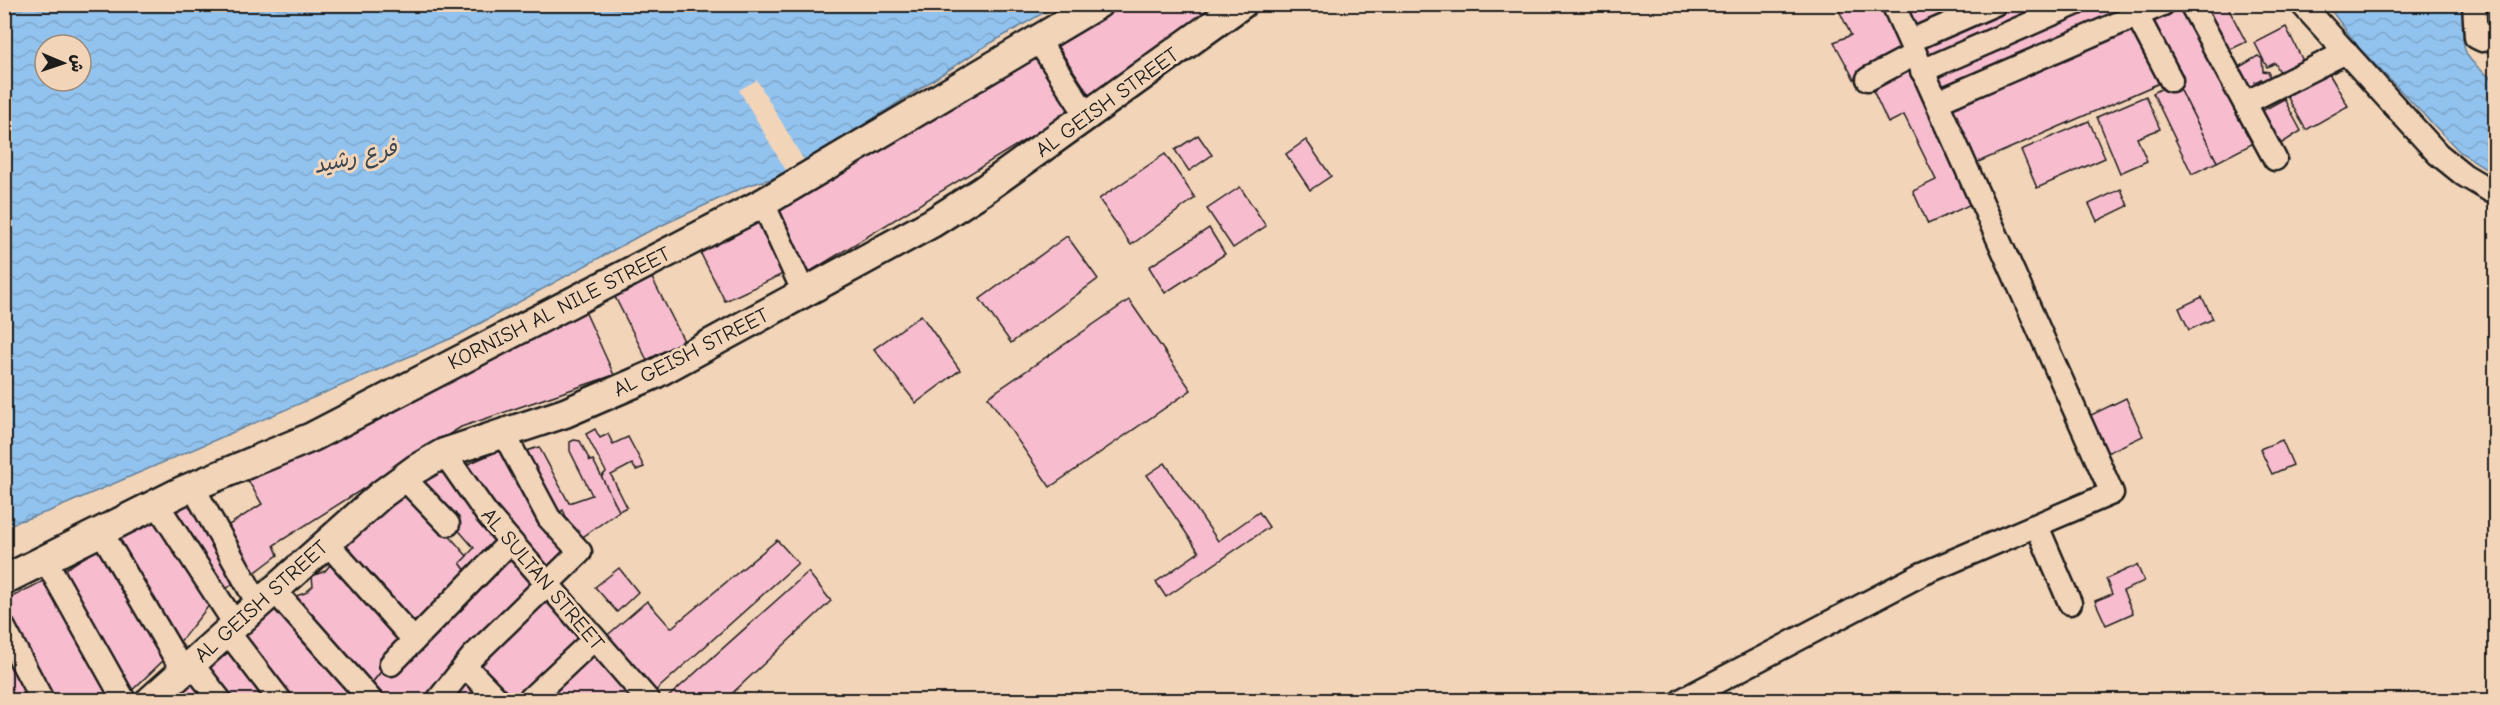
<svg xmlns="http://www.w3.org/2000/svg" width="2500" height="705" font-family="'Comic Neue','Playpen Sans Arabic',sans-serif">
	<defs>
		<pattern id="water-waves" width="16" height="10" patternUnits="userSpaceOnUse" patternTransform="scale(1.5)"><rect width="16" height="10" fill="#92c3ee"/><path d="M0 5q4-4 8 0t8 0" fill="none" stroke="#7da7cc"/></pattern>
	</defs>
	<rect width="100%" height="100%" fill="#f2d4b8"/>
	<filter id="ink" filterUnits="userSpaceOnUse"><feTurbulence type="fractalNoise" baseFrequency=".0167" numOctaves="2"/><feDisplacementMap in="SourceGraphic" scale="12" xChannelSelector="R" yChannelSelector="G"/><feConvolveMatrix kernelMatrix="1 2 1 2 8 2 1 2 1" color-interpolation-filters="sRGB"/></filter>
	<g filter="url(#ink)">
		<!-- water -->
		<g fill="url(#water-waves)" stroke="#63809a" stroke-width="1.5" fill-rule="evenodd">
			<path d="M4,5H1057L984,47L788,174L746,186L639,236L459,335L50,511L5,526ZM45,45H81V81H45Z"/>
			<path d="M2327,5H2463C2464,50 2456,53 2495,81V174L2460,152L2360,49Z"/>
		</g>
		<!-- pier -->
		<polygon fill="#f2d4b8" points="757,80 806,164 788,174 739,90"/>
		<!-- building -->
		<g fill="#f7bdce" stroke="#1c1c1c" stroke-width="1.5">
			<polygon points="1116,4 1217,4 1090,96 1056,44"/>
			<polygon points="1836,4 1887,4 1909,48 1854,79 1834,42 1851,35"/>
			<polygon points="1903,4 1973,4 1915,30"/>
			<polygon points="2006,4 2070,4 1930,64 1919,40"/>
			<polygon points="2091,4 2124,4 2128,13 1943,94 1933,71"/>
			<polygon points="2170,4 2181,4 2252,144 2217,162 2144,18"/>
			<polygon points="2195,4 2226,4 2246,42 2223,53"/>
			<polygon points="2481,4 2496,4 2496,21 2480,32"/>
			<polygon points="2135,21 2164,81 1976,163 1947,101"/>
			<polygon points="2286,27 2303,61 2281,74 2275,63 2267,67 2255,43"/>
			<polygon points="2496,40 2496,57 2483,48"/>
			<polygon points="2258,56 2262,59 2263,71 2269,72 2269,78 2260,83 2261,79 2255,82 2257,85 2242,93 2231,72"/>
			<polygon points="1038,57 1074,110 806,274 773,206"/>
			<polygon points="1914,62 1980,200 1928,224 1913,191 1936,180 1904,115 1888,123 1871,86"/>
			<polygon points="2328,72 2348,106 2306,130 2287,96"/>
			<polygon points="2176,81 2217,162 2192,174 2153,93"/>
			<polygon points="2146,96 2160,129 2137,138 2147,161 2120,173 2097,117"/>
			<polygon points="2284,99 2301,131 2279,145 2260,112"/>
			<polygon points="2089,121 2105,158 2037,188 2021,150"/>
			<polygon points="1198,135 1212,155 1189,171 1175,150"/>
			<polygon points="1306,140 1331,176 1310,190 1286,154"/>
			<polygon points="1165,154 1195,198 1131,245 1099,199"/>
			<polygon points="1240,187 1266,226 1233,248 1207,209"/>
			<polygon points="2121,189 2128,206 2097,221 2089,204"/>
			<polygon points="755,215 783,274 725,301 698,248"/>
			<polygon points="1209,228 1225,254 1165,293 1149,267"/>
			<polygon points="1067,236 1098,279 1011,343 980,299"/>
			<polygon points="652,278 684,341 647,360 615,297"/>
			<polygon points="2202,297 2213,319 2189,330 2179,308"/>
			<polygon points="1129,300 1191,390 1050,487 988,397"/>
			<polygon points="584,309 614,375 461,427 274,545 278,555 248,578 221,530 262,504 245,475"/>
			<polygon points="921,315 960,370 916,403 874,349"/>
			<polygon points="2126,398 2143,436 2107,453 2089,416"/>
			<polygon points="595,429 600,438 608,434 613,444 628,437 644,467 636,470 632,464 611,475 627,507 619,511 601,477 606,472 586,434"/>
			<polygon points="574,440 580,441 590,461 593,460 619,511 577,541 563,510 549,518 517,454 539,447 569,503 592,495 570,451 570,442"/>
			<polygon points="2282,440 2293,465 2272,474 2260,449"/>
			<polygon points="505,448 572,551 547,575 459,468"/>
			<polygon points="1165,463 1218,541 1259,512 1269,527 1166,597 1156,582 1199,552 1147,475"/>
			<polygon points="448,468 501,542 469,575 460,563 474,548 417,482"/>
			<polygon points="407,488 467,556 460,563 469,575 413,631 340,552"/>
			<polygon points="193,497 237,580 219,595 165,508"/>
			<polygon points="157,515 211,603 175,648 113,536"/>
			<polygon points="777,540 798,563 652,694 603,639 647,601 671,628"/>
			<polygon points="103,545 166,658 127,695 58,574"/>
			<polygon points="507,549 544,584 429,700 377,700 367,689 386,665"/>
			<polygon points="334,560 406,640 367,689 290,598 305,593 313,586 312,576 325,571"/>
			<polygon points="2137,565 2144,581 2123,591 2133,613 2106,625 2095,601 2112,594 2106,579"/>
			<polygon points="619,568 638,592 617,612 595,587"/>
			<polygon points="808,572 831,601 725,700 665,700"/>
			<polygon points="47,579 117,700 45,700 4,612 4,601"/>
			<polygon points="547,594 589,639 522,700 502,700 468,665"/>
			<polygon points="274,600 362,700 287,700 235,636"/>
			<polygon points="232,645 275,700 224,700 203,673"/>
			<polygon points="4,648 29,700 4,700"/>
			<polygon points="594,648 639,700 537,700"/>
			<polygon points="465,674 490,700 445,700"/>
			<polygon points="194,680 212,700 173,700"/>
		</g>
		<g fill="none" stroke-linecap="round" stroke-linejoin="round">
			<!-- minor casing -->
			<g stroke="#1c1c1c" stroke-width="27">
				<g id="minor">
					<polyline points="2131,4 2171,80"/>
					<polyline points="2191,4 2275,159"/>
					<polyline points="2302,4 2438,154 2464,175 2496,194"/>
					<polyline points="2474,4 2476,37 2482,40 2496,29"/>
					<polyline points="1038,40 1087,116"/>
					<polyline points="1910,41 1995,4"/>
					<polyline points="1922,71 2075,4"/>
					<polyline points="1868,79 1915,54"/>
					<polyline points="1937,102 2163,4"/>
					<polyline points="2245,103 2346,52"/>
					<polyline points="763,203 804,293"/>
					<polyline points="444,453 486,513 648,700"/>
					<polyline points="403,477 448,524"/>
					<polyline points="193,487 258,604"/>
					<polyline points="157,504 235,624"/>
					<polyline points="2037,526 2070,603"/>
					<polyline points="102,533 183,671"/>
					<polyline points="327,543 414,640"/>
					<polyline points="46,561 124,700"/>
					<polyline points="274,590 371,700"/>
					<polyline points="4,628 42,700"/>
					<polyline points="227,631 280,700"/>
					<polyline points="191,663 220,700"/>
					<polyline points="391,664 510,542"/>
					<polyline points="465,666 498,700"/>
					<polyline points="438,700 472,657 580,552 549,518 504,434"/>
					<polyline points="529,700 594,639"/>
					<polyline points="1682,700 1922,574 2112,493 1893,4"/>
				</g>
			</g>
			<!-- major casing -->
			<g stroke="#1c1c1c" stroke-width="33">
				<g id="major">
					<polyline points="4,580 182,491 312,437 763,203 1098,4"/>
					<polyline points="151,700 382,494 416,469 444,453 565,413 653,375 932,223 982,191 1242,4"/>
				</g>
			</g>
			<!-- minor -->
			<use href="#minor" stroke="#f2d4b8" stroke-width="22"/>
			<!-- major -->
			<use href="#major" stroke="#f2d4b8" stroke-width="28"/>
		</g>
	</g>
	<g text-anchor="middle" stroke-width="6" stroke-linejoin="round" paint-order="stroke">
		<!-- street labels -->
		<g font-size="21" fill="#1c1c1c" stroke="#f2d4b8">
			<text transform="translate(1107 102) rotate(-36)" y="7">AL GEISH STREET</text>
			<text transform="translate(559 308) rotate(-27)" y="7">KORNISH AL NILE STREET</text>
			<text transform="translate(691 352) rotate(-27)" y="7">AL GEISH STREET</text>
			<text transform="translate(543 579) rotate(50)" y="7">AL SULTAN STREET</text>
			<text transform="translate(261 601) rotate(-42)" y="7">AL GEISH STREET</text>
		</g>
		<!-- water labels -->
		<g font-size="22" font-style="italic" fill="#3a4650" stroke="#f2d4b8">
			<text transform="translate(355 156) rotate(-13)" y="8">فرع رشيد</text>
		</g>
	</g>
	<!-- margin -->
	<rect width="2500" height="705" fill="none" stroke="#f2d4b8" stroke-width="24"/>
	<rect x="12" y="12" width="2476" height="681" fill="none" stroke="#1c1c1c" stroke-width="2" filter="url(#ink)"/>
	<!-- north arrow -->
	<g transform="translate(63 63) rotate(92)"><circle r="28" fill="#f2d4b8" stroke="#9c8a7a" stroke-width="1.5"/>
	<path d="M0-4.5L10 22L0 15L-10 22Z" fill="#1c1c1c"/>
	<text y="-9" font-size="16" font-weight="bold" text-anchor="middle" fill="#1c1c1c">ش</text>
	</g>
</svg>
